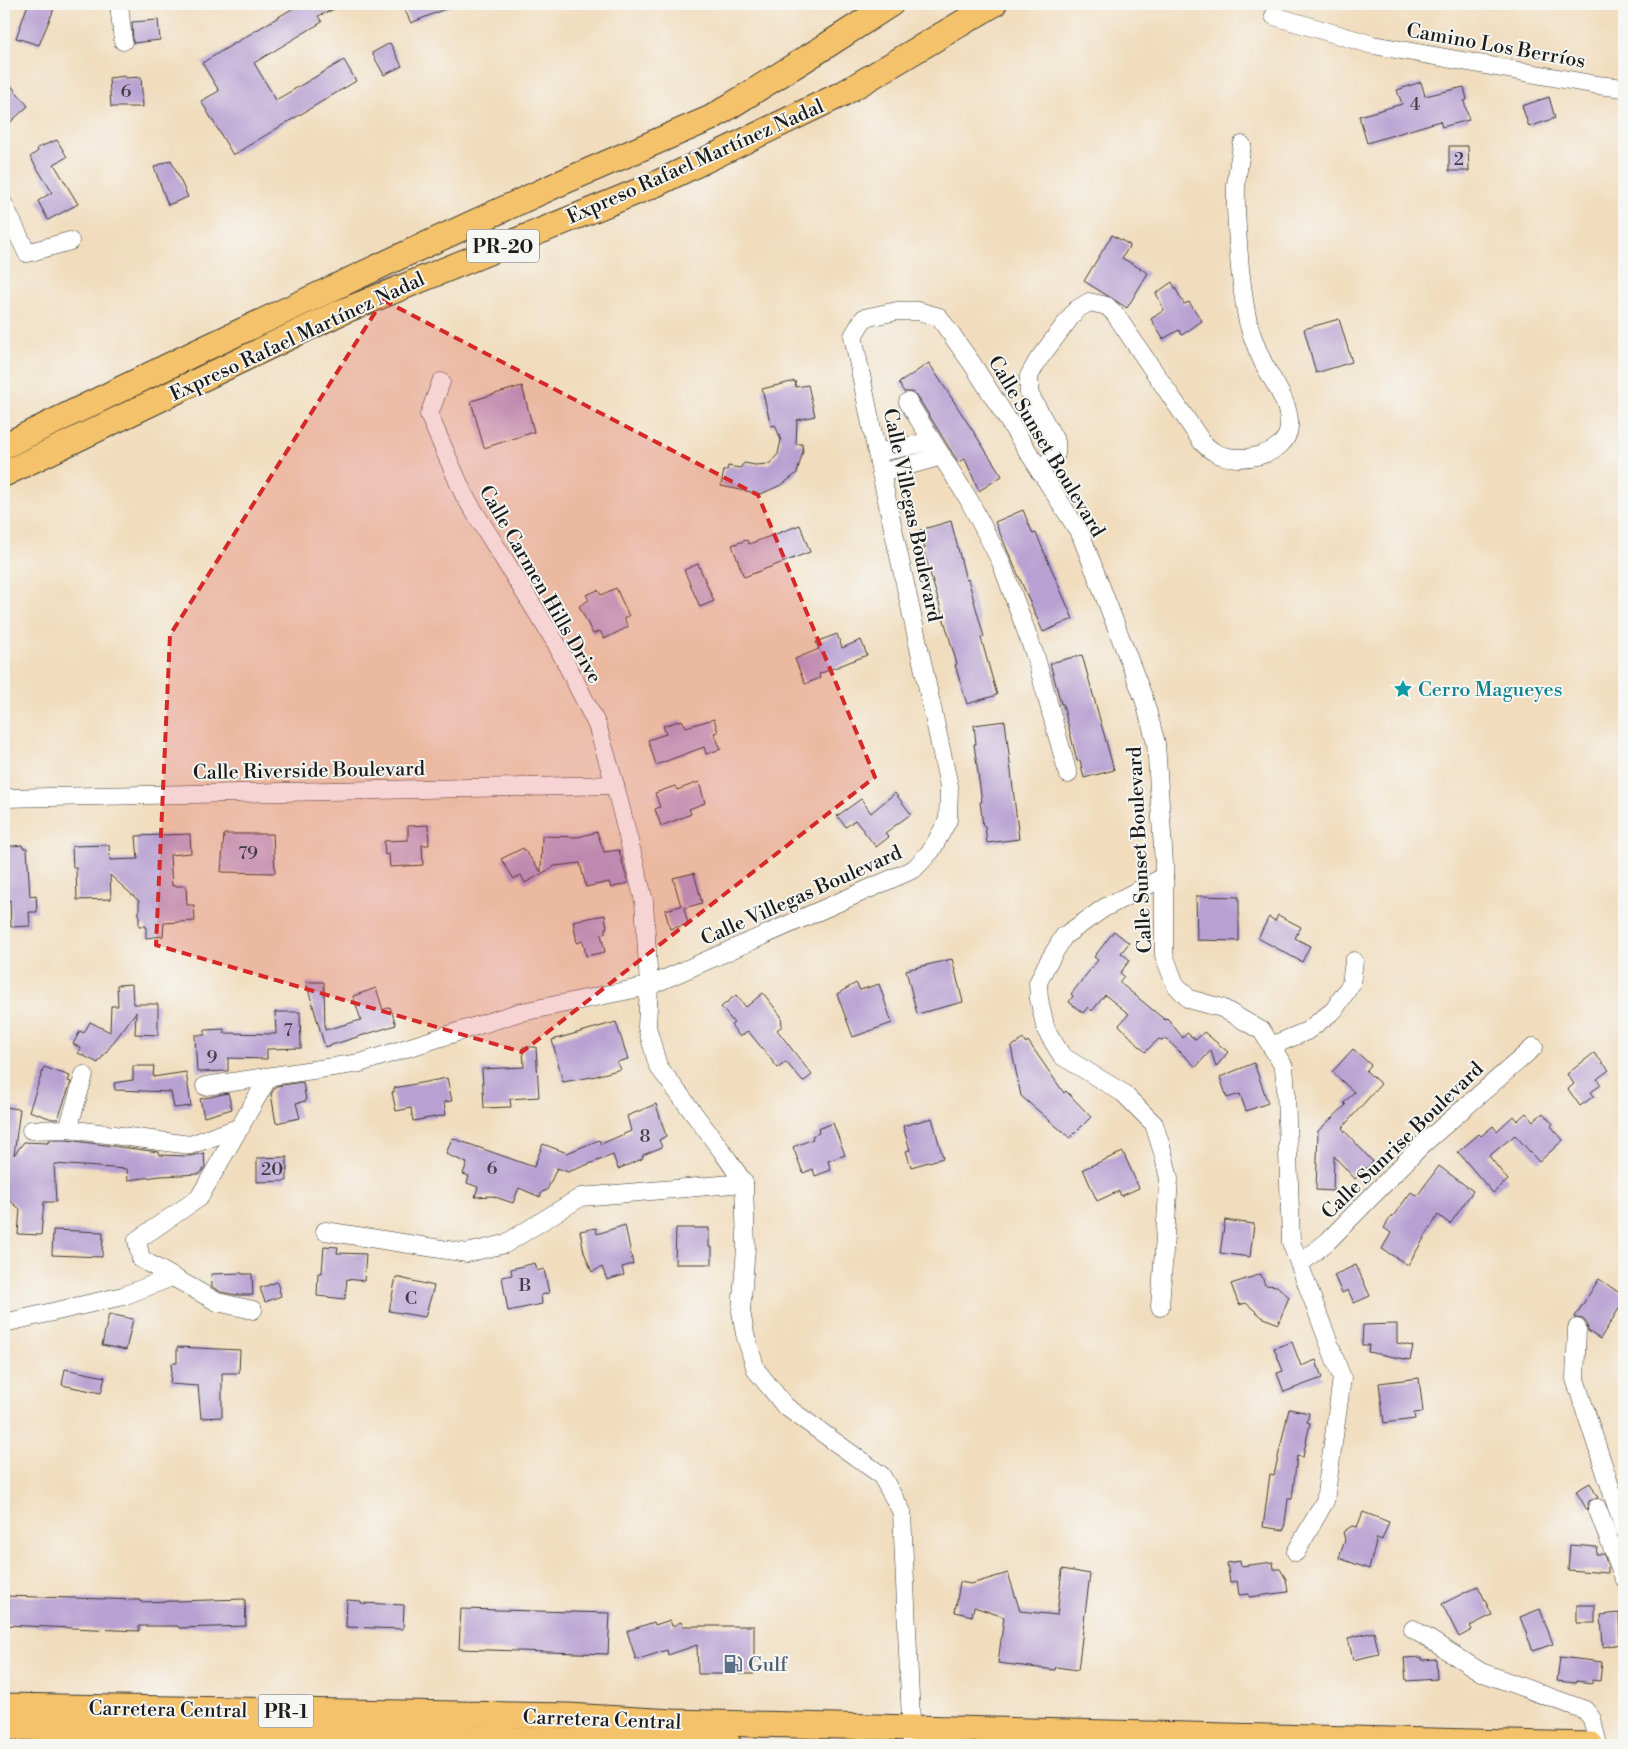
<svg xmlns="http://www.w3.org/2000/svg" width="1628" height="1749" font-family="'Libre Bodoni',serif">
	<rect width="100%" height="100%" fill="#f6f6f2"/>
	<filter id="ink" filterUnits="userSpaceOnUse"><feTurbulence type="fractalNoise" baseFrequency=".02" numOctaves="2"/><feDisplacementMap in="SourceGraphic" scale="10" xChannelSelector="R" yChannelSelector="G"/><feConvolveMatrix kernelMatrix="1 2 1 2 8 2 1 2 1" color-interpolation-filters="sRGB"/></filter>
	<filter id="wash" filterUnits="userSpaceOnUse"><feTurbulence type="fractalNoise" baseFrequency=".0096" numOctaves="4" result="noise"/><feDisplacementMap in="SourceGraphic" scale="20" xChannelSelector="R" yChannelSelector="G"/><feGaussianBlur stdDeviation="1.12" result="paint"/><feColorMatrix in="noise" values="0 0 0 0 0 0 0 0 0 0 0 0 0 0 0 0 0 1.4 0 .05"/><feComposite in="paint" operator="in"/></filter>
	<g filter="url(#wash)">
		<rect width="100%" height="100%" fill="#f1ddbe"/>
		<g id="blocks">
			<!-- building -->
			<g fill="#b8a1d2">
				<polygon points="28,4 56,4 39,45 16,38"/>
				<polygon points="300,4 346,4 318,16 322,22 254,63 276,100 344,60 356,81 233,155 201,101 219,91 202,63"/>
				<polygon points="402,4 457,4 411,23"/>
				<polygon points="158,20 160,40 133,43 132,22"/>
				<polygon points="390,43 402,66 384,75 372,53"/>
				<polygon points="125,76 125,78 141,77 143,107 111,107 109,78"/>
				<polygon points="4,77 28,106 4,128"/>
				<polygon points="1421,82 1425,96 1464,87 1467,100 1464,101 1469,120 1442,127 1440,121 1367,143 1359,116 1402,104 1397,90"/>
				<polygon points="1549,97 1555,118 1529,127 1522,106"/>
				<polygon points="57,140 67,157 54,164 78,204 48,220 38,201 52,192 30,157 38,151 37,148"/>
				<polygon points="1449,146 1468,146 1469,171 1449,171"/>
				<polygon points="171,160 188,197 168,205 154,167"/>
				<polygon points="1112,235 1130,245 1122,258 1148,273 1127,308 1084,281"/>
				<polygon points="1172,282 1184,304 1189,302 1202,321 1182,335 1179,330 1163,339 1151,319 1164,310 1156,293"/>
				<polygon points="1339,319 1352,362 1316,373 1304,329"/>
				<polygon points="929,363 1002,476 979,491 965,459 958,462 917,396 913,392 904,392 899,383"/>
				<polygon points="795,381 796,387 808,385 815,416 797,420 796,444 802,444 803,451 797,473 783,484 761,494 721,486 724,470 727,470 728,466 740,468 744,463 755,465 769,464 778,454 781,440 775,425 771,426 762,389"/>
				<polygon points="522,386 534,432 484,448 471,401"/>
				<polygon points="1023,510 1033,534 1036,533 1073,619 1043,632 995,522"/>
				<polygon points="951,521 966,580 968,579 984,637 981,638 997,695 967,704 955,665 957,664 923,549 925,548 920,530"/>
				<polygon points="800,525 810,552 744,577 732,545 747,540 749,544"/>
				<polygon points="698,564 714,601 700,607 684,570"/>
				<polygon points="616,588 629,616 624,618 628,627 604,639 600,631 593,634 579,606 589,600 586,595 598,590 601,595"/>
				<polygon points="837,634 842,648 861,640 867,655 819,674 820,678 805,684 795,659 819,649 816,642"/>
				<polygon points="1082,655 1114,770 1084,778 1080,760 1077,761 1063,704 1061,704 1050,663"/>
				<polygon points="714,719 718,732 714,733 721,749 706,754 704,747 656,765 648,740 666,734 663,726 682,720 686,727"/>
				<polygon points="1005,721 1019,839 987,843 985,826 983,826 980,802 982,802 974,744 976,744 974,725"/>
				<polygon points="699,782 705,803 689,809 691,814 661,826 655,809 660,807 655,793 675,786 677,790"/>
				<polygon points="895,793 911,814 885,833 889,837 876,847 855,820 846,827 837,816 861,799 871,813"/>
				<polygon points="428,825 429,845 422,845 423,865 390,867 389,854 385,855 384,841 408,840 408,826"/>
				<polygon points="597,832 604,852 619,850 628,883 611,888 609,882 586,887 580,863 555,866 525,883 521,875 514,879 501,859 523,848 541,872 542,836 578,837"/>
				<polygon points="190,834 191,853 170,855 172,886 186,886 187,905 194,905 195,921 164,923 163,936 146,938 146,926 139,926 139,901 110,875 111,899 77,900 76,868 73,868 72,846 109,845 110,860 138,859 136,836"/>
				<polygon points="224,834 273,834 275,873 221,872"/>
				<polygon points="22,845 23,848 27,848 30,896 36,895 37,912 29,912 30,926 11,927 10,900 4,900 4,847"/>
				<polygon points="694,873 702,903 684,908 688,924 670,929 665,910 681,906 673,878"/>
				<polygon points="1196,896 1239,897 1239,941 1197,940"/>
				<polygon points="605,915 607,928 605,928 605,933 601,934 605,952 586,956 583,941 577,943 573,921"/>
				<polygon points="1278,915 1301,927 1295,938 1310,946 1302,962 1258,938 1269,917 1275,921"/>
				<polygon points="1114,931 1129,943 1121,953 1130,960 1120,973 1124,976 1119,982 1165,1020 1167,1018 1183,1038 1187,1033 1196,1040 1204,1032 1228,1052 1216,1067 1211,1050 1196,1067 1165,1038 1162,1040 1159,1039 1145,1052 1119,1025 1129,1014 1105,995 1092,1011 1088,1007 1083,1013 1069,1002 1073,996 1071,994 1098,960 1094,957"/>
				<polygon points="952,959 963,1002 917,1014 906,970"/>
				<polygon points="306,982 324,982 325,1030 361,1020 353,996 376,988 383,1010 390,1007 396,1025 325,1047"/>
				<polygon points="856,983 860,990 879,984 892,1023 853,1037 837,994"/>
				<polygon points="132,984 133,1004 158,1004 158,1035 135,1034 136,1012 98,1063 78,1053 81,1048 73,1044 80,1031 84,1033 90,1022 110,1032 111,1006 118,1006 117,985"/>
				<polygon points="763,993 781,1016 782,1026 777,1030 812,1075 803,1082 786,1062 778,1068 748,1031 740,1037 731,1025 734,1023 721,1007 736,995 746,1007"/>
				<polygon points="275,1012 300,1012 301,1048 267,1049 267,1059 228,1058 228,1071 197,1072 195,1035 205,1035 205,1030 224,1029 224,1033 276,1034"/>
				<polygon points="616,1022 628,1059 617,1062 621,1069 592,1077 563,1082 552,1040"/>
				<polygon points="1023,1039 1026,1043 1028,1041 1064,1093 1066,1091 1091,1117 1070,1138 1021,1096 1011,1047"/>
				<polygon points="523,1047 536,1047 539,1097 510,1099 511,1107 484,1108 482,1069 524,1067"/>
				<polygon points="1353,1049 1371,1065 1366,1071 1381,1084 1342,1128 1373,1162 1355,1179 1334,1156 1333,1191 1316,1190 1318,1131 1346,1105 1344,1103 1354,1092 1332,1072"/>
				<polygon points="1594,1053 1609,1070 1597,1079 1601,1085 1591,1092 1594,1096 1580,1106 1568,1089 1574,1084 1567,1074"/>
				<polygon points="1254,1063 1268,1103 1246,1111 1240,1094 1227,1098 1220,1077"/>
				<polygon points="133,1066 154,1066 153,1077 186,1072 191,1106 174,1108 171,1092 115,1090 114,1083 133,1080"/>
				<polygon points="44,1067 70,1076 68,1081 71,1082 58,1119 52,1119 29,1111"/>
				<polygon points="447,1078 452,1101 444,1102 446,1115 413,1121 411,1108 396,1111 392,1092 394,1092 394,1088"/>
				<polygon points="303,1082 306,1101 296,1103 300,1118 276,1123 271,1094 276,1086"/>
				<polygon points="228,1093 232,1109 204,1117 200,1099"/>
				<polygon points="656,1104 666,1136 659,1140 662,1147 643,1155 642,1159 618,1169 613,1155 568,1172 557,1168 547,1190 542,1192 540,1197 519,1188 513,1203 492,1196 475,1197 478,1187 467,1183 469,1176 463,1174 467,1163 446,1154 452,1138 534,1167 543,1144 567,1153 599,1140 601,1144 631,1131 627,1116"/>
				<polygon points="4,1107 20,1109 14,1155 24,1142 48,1143 48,1140 67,1140 159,1152 159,1155 189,1156 204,1153 205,1167 200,1174 161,1176 128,1180 127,1169 54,1164 56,1202 44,1202 41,1235 18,1234 20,1209 4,1196 4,1167 6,1165 4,1165"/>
				<polygon points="1526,1113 1533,1121 1543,1113 1553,1124 1551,1126 1563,1140 1539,1162 1515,1135 1489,1156 1508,1180 1493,1193 1458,1152 1479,1134 1481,1136 1493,1126 1497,1131 1513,1116 1517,1121"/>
				<polygon points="932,1118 943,1158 911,1167 906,1151 910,1150 903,1126"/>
				<polygon points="833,1123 845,1155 828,1161 831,1170 815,1176 813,1169 803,1173 793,1147 813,1139 812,1136 819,1133 818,1129"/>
				<polygon points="1123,1152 1139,1188 1121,1196 1119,1191 1097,1201 1083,1169"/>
				<polygon points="287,1157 287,1181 257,1182 257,1158"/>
				<polygon points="1439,1166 1473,1191 1450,1224 1438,1215 1408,1265 1382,1249 1391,1233 1384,1228 1392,1215 1393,1216 1411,1192 1417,1196"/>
				<polygon points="1225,1220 1254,1224 1250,1257 1220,1253"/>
				<polygon points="625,1225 633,1264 622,1267 624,1275 607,1280 602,1267 592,1272 584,1252 580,1231 596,1228 597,1234"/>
				<polygon points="676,1228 709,1228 709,1247 712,1247 712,1264 675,1264"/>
				<polygon points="53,1230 103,1232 102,1257 52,1255"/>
				<polygon points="324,1246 338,1247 337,1253 366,1254 364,1281 347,1279 345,1299 317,1296 318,1273 322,1273"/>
				<polygon points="535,1263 537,1271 544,1269 549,1293 541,1295 542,1304 508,1311 502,1277 512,1275 511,1269"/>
				<polygon points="1356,1265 1370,1296 1354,1303 1348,1290 1342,1293 1334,1275"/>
				<polygon points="242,1273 242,1274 252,1274 253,1295 236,1295 221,1292 212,1287 211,1274"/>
				<polygon points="1261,1274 1265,1285 1277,1286 1289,1297 1278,1324 1262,1317 1246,1303 1239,1305 1231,1284"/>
				<polygon points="396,1277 434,1286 425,1317 389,1311"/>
				<polygon points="1599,1279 1624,1296 1624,1301 1600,1339 1588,1331 1587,1324 1583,1319 1574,1318"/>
				<polygon points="277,1282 281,1296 265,1302 260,1288"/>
				<polygon points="109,1314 133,1319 126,1350 102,1345"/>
				<polygon points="1397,1324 1397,1343 1413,1346 1410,1360 1368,1352 1369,1345 1362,1345 1363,1325"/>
				<polygon points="1292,1342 1301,1366 1316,1360 1322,1378 1284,1392 1277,1373 1283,1371 1274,1348"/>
				<polygon points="177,1347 240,1350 239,1373 222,1373 222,1417 201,1418 198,1386 170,1384 172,1363 177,1363"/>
				<polygon points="65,1369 105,1377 101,1393 62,1385"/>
				<polygon points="1419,1378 1423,1412 1414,1413 1415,1419 1384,1423 1379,1383"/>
				<polygon points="1289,1409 1309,1413 1307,1422 1310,1423 1303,1457 1297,1456 1292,1499 1288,1499 1284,1530 1263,1527 1270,1474 1274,1475"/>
				<polygon points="1590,1483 1598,1498 1589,1501 1587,1510 1576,1491"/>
				<polygon points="1363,1512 1389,1522 1382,1540 1377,1538 1369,1569 1339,1558 1345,1540 1343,1532 1352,1526 1357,1527"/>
				<polygon points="1570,1545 1597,1547 1596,1554 1604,1554 1608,1567 1608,1573 1568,1570"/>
				<polygon points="1240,1561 1241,1566 1273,1562 1274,1569 1280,1569 1286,1579 1288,1592 1249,1597 1249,1594 1239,1595 1237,1581 1230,1582 1227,1563"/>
				<polygon points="1062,1569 1090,1574 1078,1670 1056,1667 1055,1670 998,1663 1004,1617 974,1607 972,1616 955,1612 960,1582 971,1584 1008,1573 1020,1611 1057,1615"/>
				<polygon points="1478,1586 1492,1615 1470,1626 1472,1630 1459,1637 1442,1604"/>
				<polygon points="4,1596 140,1600 140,1602 245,1599 246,1626 179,1628 178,1626 139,1626 139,1631 4,1625"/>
				<polygon points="347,1600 361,1601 361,1603 404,1605 403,1629 346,1627"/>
				<rect x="1577" y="1605" width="18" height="18"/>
				<polygon points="461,1609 610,1613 608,1654 459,1649"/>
				<polygon points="1540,1609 1553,1644 1533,1651 1520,1617"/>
				<polygon points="1619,1613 1620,1644 1603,1647 1601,1615"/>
				<polygon points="670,1620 672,1626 681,1622 683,1626 754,1626 754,1674 698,1674 697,1645 668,1655 667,1650 636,1660 627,1631 654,1622 655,1625"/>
				<polygon points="1374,1632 1379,1654 1353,1660 1348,1638"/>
				<polygon points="1422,1657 1422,1660 1436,1659 1437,1679 1406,1681 1404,1658"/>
				<polygon points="1560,1657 1602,1662 1600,1681 1592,1680 1592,1683 1576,1681 1576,1683 1557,1681"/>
			</g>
		</g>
	</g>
	<g filter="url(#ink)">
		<use href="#blocks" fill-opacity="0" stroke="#3c3934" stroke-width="1"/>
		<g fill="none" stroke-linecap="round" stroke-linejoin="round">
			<!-- minor casing -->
			<g stroke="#3c3934" stroke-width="19">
				<g id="minor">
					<polyline points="119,4 123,41"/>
					<polyline points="1274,16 1373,45 1597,85 1624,88"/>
					<polyline points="4,205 27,253 70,241"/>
					<polyline points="441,382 429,415 464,495 556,643 597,725 615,785 644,901 649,986 647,1027 658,1066 722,1151 744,1183 746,1248 741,1311 745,1334 756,1370 785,1406 881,1475 902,1512 912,1745"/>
					<polyline points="908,402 969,500 1001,562 1036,658 1068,774"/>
					<polyline points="877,453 932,441"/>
					<path d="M1039,471L1056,454V442L1029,393V376L1038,360L1076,310L1089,302L1107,306L1115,314L1202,442C1206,446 1210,450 1214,452C1235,465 1287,457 1289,427C1291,402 1270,379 1261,358C1257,349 1253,339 1250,329C1244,310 1243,290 1240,269C1238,242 1235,214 1236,186C1237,173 1240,158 1242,145"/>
					<polyline points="881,473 942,456"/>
					<polyline points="4,798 615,785"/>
					<polyline points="1271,1046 1307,1031 1334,1010 1351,984 1354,961"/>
					<polyline points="205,1086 360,1063 517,1013 649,986 914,869 931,851 948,820 949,786 881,473 853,336 864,318 897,311 918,311 939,317 973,365 1081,535 1144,699 1156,743 1164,864 1164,955 1175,984 1189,999 1222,1008 1262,1031 1284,1067 1286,1092 1291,1242 1342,1378 1325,1501 1296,1552"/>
					<polyline points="68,1129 84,1075"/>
					<polyline points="31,1130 68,1129 190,1145 241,1127"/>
					<polyline points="325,1231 467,1253 505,1244 581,1197 744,1183"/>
					<polyline points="1300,1264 1328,1241 1423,1144 1534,1047"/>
					<polyline points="1160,1307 1169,1179 1163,1153 1154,1124 1123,1093 1062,1056 1046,1030 1039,999 1038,983 1046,966 1064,936 1104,908 1164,877"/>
					<polyline points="253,1310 217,1302 141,1259 137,1240 199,1198 268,1078"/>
					<polyline points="4,1323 123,1296 172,1277"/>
					<polyline points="1577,1328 1575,1379 1624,1529"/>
					<polyline points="1597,1508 1624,1578"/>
					<polyline points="1413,1629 1481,1672 1585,1710 1592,1719 1598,1745"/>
				</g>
			</g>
			<!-- highway casing -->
			<g stroke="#3c3934" stroke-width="27">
				<g id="highway">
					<polyline points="4,446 193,354 399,257 556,185 711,118 818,51 891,4"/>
					<polyline points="4,474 339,313 656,184 844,93 994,4"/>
					<polyline points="4,1706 568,1716 673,1722 1591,1745"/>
					<polyline points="4,1727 729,1745"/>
				</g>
			</g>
			<!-- minor -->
			<use href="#minor" stroke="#fff" stroke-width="18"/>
			<!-- highway -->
			<use href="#highway" stroke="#f4c26a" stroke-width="25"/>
		</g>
	</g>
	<!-- marked area -->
	<path fill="#d62828" fill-opacity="0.2" stroke="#d62828" stroke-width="4" stroke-dasharray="10 6" stroke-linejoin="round" d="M383,300L758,495L875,777L522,1052L156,945L170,635Z"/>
	<!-- icons -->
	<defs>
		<g id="sight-bare" transform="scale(1.5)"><path d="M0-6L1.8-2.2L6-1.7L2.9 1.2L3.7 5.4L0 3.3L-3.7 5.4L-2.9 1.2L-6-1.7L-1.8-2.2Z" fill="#0f9aa8" stroke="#f6f6f2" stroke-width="2.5" paint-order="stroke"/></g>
		<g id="fuel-bare" transform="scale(1.5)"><path d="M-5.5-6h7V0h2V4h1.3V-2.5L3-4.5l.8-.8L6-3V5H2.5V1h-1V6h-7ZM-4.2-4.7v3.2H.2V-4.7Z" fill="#5c6f8a" stroke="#f6f6f2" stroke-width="2.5" paint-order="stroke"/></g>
	</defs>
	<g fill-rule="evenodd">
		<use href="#sight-bare" x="1403" y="689"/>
		<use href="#fuel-bare" x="733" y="1664"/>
	</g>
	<g text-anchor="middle" stroke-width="4" stroke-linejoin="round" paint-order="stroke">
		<!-- number labels -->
		<g font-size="18" fill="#433d4a">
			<text x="126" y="97">6</text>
			<text x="1415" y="110">4</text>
			<text x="1459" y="165">2</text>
			<text x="248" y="859">79</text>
			<text x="288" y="1036">7</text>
			<text x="212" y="1063">9</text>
			<text x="645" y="1142">8</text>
			<text x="492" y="1174">6</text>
			<text x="272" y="1175">20</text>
			<text x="525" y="1291">B</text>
			<text x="411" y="1304">C</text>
		</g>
		<!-- shield labels -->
		<g fill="#f6f6f2" stroke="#5d5d5c" stroke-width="1">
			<rect x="467" y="229.5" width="72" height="33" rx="4"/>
			<rect x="258.5" y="1694.5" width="55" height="33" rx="4"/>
		</g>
		<g font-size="19" font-weight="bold" fill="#1c1c1c">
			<text x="503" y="253">PR-20</text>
			<text x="286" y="1718">PR-1</text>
		</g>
		<!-- street labels -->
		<g font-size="20" fill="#1c1c1c" stroke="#f6f6f2">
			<text transform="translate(1496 45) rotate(10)" y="7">Camino Los Berríos</text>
			<text transform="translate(695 161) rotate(-24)" y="7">Expreso Rafael Martínez Nadal</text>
			<text transform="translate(297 336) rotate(-25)" y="7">Expreso Rafael Martínez Nadal</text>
			<text transform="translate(1047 446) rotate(59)" y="7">Calle Sunset Boulevard</text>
			<text transform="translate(913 515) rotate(78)" y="7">Calle Villegas Boulevard</text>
			<text transform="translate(541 584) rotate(60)" y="7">Calle Carmen Hills Drive</text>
			<text transform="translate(309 770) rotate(-1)" y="7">Calle Riverside Boulevard</text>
			<text transform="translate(1139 850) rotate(-93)" y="7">Calle Sunset Boulevard</text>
			<text transform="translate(801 895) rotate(-24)" y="7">Calle Villegas Boulevard</text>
			<text transform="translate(1402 1140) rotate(-44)" y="7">Calle Sunrise Boulevard</text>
			<text transform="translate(168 1709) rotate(1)" y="7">Carretera Central</text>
			<text transform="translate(602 1719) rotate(2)" y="7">Carretera Central</text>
		</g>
		<!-- culture labels -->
		<g font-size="20" fill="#0d838f" stroke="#f6f6f2" text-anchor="start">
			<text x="1418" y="696">Cerro Magueyes</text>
		</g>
		<!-- service labels -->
		<g font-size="20" fill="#4e5e75" stroke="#f6f6f2" text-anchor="start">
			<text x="748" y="1671">Gulf</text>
		</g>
	</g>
	<!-- margin -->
	<rect width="1628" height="1749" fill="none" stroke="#f6f6f2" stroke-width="20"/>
</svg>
